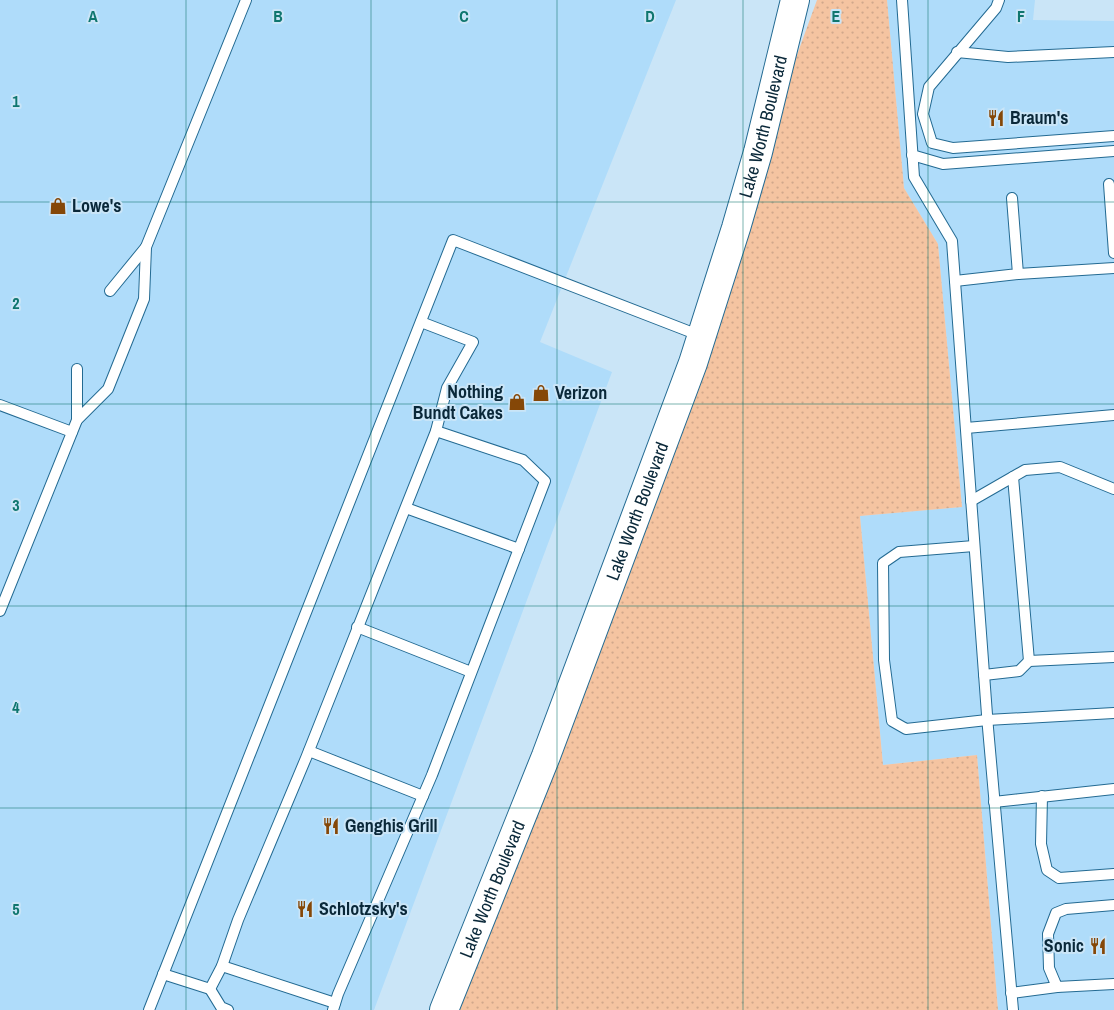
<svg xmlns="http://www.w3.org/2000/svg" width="1114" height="1010" font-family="'Archivo Narrow',sans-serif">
	<defs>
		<pattern id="grass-dots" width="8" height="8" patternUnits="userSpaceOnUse" patternTransform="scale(1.25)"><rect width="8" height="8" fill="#f5c4a1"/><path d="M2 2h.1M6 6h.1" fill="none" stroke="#d1a88b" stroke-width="1.8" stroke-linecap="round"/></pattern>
	</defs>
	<rect width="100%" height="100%" fill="#cae5f7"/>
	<!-- built -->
	<g fill="#afdcfa">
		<polygon points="0,0 676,0 540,342 612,372 374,1010 0,1010"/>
		<polygon points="887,0 1035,0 1033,20 1114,21 1114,1010 998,1010 977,755 883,765 860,516 962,507 938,244 904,188"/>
	</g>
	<!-- grass -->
	<polygon fill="url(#grass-dots)" points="817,0 887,0 904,188 938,244 962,507 860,516 883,765 977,755 998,1010 449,1010"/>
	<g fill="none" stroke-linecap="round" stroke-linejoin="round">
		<!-- lane casing -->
		<g stroke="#236a92" stroke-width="12">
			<g id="lane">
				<polyline points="902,0 914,177 952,241 988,728 1013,1010"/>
				<polyline points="999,0 996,8 929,87 923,114 932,143 953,148 1114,136"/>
				<polyline points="957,52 1008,57 1114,52"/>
				<polyline points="912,155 943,164 1114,151"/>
				<polyline points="1109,184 1114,253"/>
				<polyline points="1018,274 1114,268"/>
				<polyline points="955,281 1018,274 1012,198"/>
				<polyline points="110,291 146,247"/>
				<polyline points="0,405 72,432"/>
				<polyline points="77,420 77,369"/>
				<polyline points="966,428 1114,415"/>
				<polyline points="1013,477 1029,661"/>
				<polyline points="971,501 1025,470 1060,467 1114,489"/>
				<polyline points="406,508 519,549"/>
				<polyline points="974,546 899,552 883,563 884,660 892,721 906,729 987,720 1114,713"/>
				<polyline points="0,611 77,420 108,389 144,299 146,247 246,0"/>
				<polyline points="357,627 471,672"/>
				<polyline points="984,675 1019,671 1029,661 1114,657"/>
				<polyline points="309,751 423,796"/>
				<polyline points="1042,796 1041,844 1047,870 1059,878 1114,874"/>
				<polyline points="994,802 1114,789"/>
				<polyline points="1114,905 1066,909 1056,913 1048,934 1049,968 1057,987 1114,984"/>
				<polyline points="222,966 335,1003"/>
				<polyline points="163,974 210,989 222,966 238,920 306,758 436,431 447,388 473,342 421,322"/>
				<polyline points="210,989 221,1007 228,1010"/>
				<polyline points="1011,993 1057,987"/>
				<polyline points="149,1010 453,240 701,336"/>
				<polyline points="333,1010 338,994 432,775 545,481 523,460 436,431"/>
			</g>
		</g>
		<!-- secondary casing -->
		<g stroke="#236a92" stroke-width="30">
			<g id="secondary">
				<path id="s1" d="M444,1010L546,756L693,363L736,228L758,152L795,0"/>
			</g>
		</g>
		<!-- lane -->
		<use href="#lane" stroke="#fff" stroke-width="10"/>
		<!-- secondary -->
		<use href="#secondary" stroke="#fff" stroke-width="28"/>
	</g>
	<!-- grid -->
	<path fill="none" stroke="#0f766e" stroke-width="1" stroke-opacity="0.55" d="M186,0V1010M371,0V1010M557,0V1010M743,0V1010M928,0V1010M0,202H1114M0,404H1114M0,606H1114M0,808H1114"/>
	<!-- icons -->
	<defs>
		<g id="restaurant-bare" transform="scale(1.35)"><path d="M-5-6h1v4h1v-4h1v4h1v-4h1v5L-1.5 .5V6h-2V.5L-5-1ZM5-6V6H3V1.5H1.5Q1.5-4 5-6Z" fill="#854707" stroke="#cae5f7" stroke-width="2.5" paint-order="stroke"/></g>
		<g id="shop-bare" transform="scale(1.35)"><path d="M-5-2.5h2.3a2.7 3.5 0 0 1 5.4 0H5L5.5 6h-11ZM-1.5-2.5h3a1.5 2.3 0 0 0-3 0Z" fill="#854707" stroke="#cae5f7" stroke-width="2.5" paint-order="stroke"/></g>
	</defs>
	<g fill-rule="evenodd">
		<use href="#restaurant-bare" x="996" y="118"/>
		<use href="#shop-bare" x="58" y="206"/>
		<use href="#shop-bare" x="541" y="393"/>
		<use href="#shop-bare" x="517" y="402"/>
		<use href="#restaurant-bare" x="331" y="826"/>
		<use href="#restaurant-bare" x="305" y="909"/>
		<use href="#restaurant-bare" x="1098" y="946"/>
	</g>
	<g text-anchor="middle" stroke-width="4" stroke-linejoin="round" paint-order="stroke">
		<!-- poi labels -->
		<g font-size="18" font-weight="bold" fill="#0a2839" stroke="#cae5f7" text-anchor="start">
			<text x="1010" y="124">Braum's</text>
			<text x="72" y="212">Lowe's</text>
			<text x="503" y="398" text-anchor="end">Nothing<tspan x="503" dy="21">Bundt Cakes</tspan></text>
			<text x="555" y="399">Verizon</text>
			<text x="345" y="832">Genghis Grill</text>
			<text x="319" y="915">Schlotzsky's</text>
			<text x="1084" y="952" text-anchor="end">Sonic</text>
		</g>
		<!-- street labels -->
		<g font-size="18" fill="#0a2839" stroke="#cae5f7">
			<text dy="6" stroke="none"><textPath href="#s1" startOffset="940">Lake Worth Boulevard</textPath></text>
			<text dy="6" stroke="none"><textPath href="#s1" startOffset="535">Lake Worth Boulevard</textPath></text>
			<text dy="6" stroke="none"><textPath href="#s1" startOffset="130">Lake Worth Boulevard</textPath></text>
		</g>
	</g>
	<g font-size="16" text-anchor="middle" font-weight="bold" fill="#0f766e" stroke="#cae5f7" stroke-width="4" stroke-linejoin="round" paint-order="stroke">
		<text x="93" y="22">A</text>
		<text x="278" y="22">B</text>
		<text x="464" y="22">C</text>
		<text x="650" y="22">D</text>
		<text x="836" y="22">E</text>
		<text x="1021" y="22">F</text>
		<text x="16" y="107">1</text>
		<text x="16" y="309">2</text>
		<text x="16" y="511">3</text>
		<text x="16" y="713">4</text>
		<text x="16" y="915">5</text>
	</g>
</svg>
